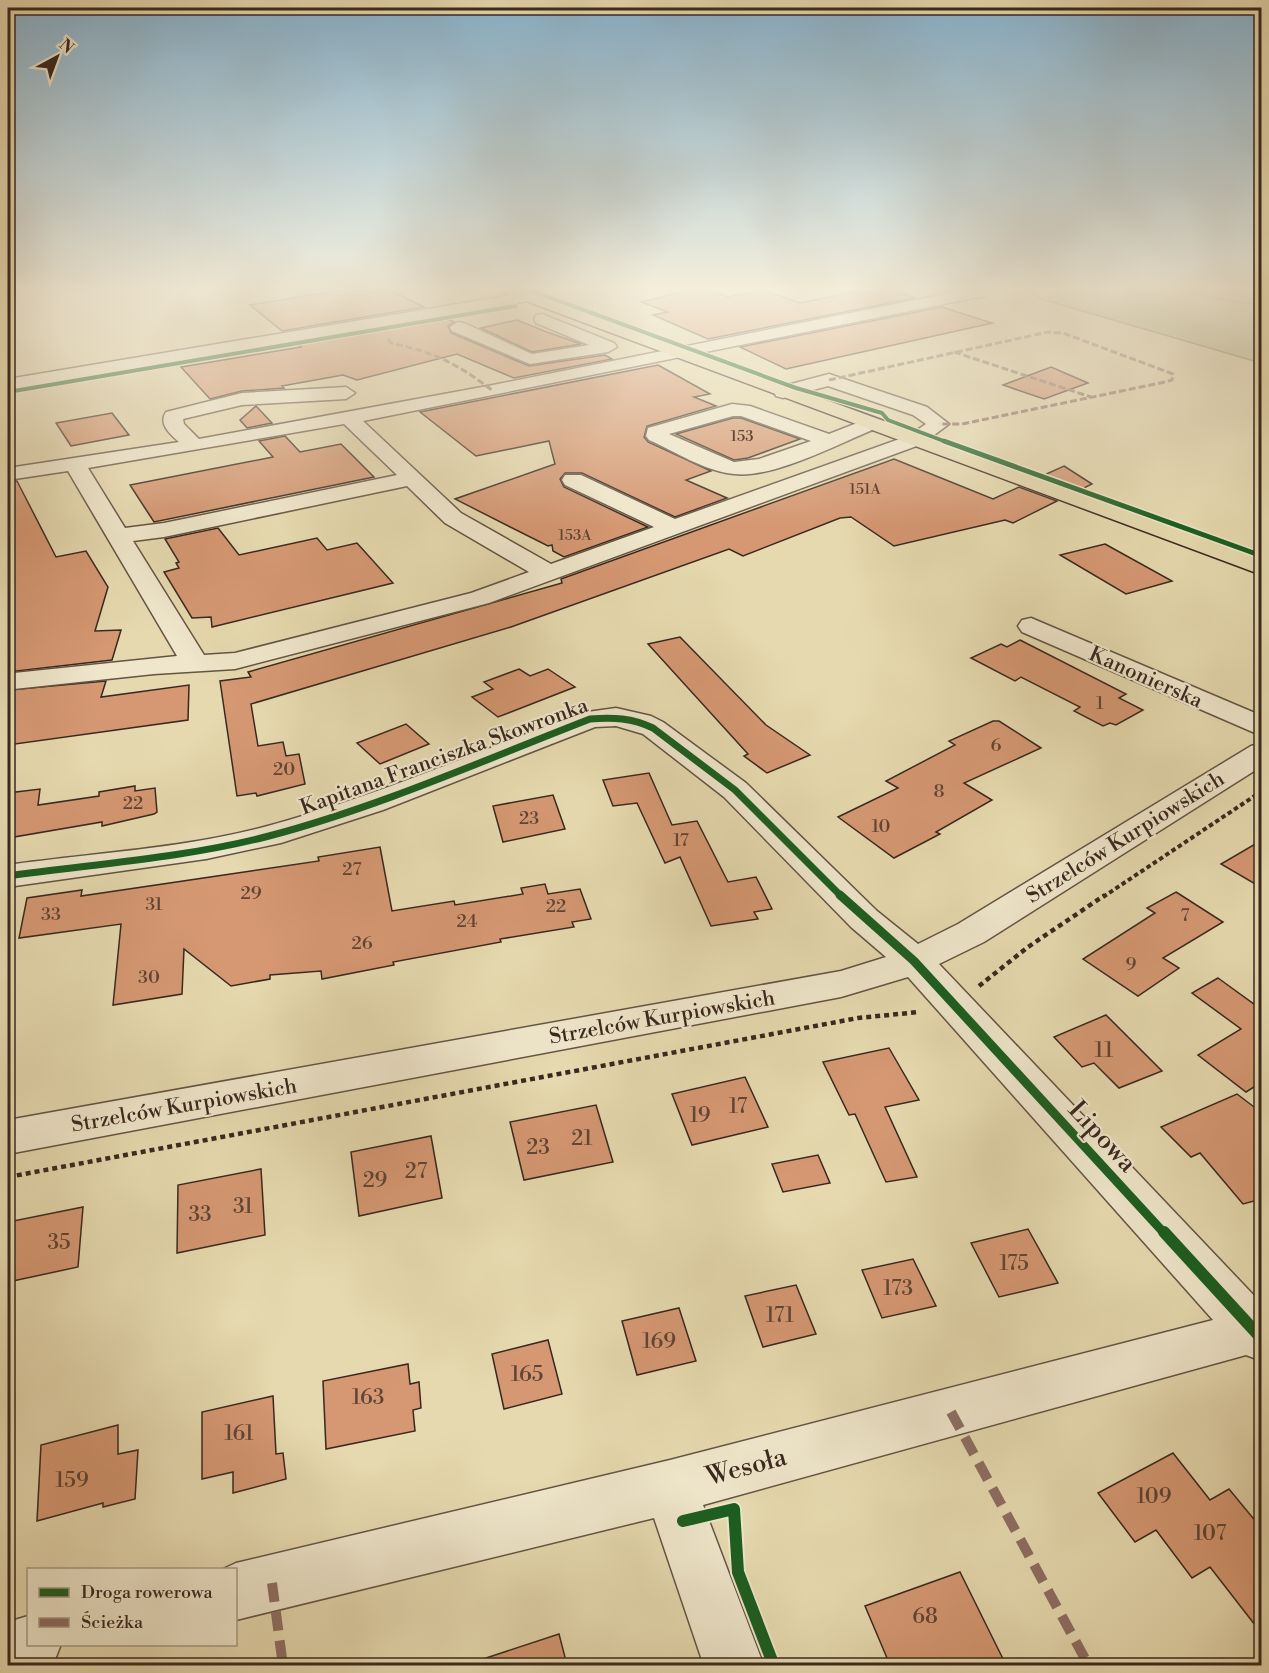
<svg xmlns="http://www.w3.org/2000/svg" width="1269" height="1673" font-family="'Libre Bodoni',serif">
	<rect width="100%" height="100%" fill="#e6d9af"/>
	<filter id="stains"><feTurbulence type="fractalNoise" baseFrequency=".00333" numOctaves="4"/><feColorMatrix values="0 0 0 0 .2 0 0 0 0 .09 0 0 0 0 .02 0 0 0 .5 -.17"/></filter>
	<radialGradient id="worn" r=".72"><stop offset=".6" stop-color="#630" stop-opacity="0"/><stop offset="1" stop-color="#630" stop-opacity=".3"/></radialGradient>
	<!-- green -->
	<polygon fill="#b5bf8b" stroke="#777455" stroke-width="1.5" points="1031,291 1261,291 1261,363 1038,298"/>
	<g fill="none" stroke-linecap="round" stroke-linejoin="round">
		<!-- stream -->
		<polygon fill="#727f78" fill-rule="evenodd" points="1170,291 1180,291 1262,305 1262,307"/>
	</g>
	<!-- building -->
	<g fill="#d59873" stroke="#39281f" stroke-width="1.5">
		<polygon points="336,291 392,291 424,307 282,331 250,305"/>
		<polygon points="687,291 712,291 727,297 756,291 769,292 800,303 859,291 895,291 915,298 708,339 653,315 668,312 641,302"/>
		<polygon points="942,307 992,323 786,369 740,347"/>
		<polygon points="445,318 454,322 448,326 451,333 529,366 605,355 612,359 514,378 457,354 357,380 343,375 282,386 284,388 242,391 210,399 181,367 301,347 297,343"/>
		<polygon points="517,320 544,331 581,344 532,352 481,328"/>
		<polygon points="658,365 710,394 694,397 716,406 647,426 644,437 648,442 711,471 686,480 727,498 675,517 582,473 565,473 560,479 564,487 648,527 564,557 553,551 552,545 548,546 455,499 555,464 549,441 476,456 420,412"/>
		<polygon points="1051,367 1088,383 1044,399 1003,385"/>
		<polygon points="256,406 272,423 247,428 240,420"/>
		<polygon points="112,413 129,435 71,446 56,423"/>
		<polygon points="733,418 741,418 800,439 748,458 734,460 676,434"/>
		<polygon points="285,436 300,452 341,444 374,477 154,522 130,485 273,457 259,441"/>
		<polygon points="894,459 993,499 1019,487 1057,501 1013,523 1005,520 894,546 851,517 840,518 743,556 729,549 511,627 251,704 258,746 283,742 286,756 299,754 305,784 257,796 256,793 237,796 220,681 251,677 248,672 562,583 561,579"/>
		<polygon points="1064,466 1092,484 1080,490 1042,476"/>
		<polygon points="17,481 56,557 86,551 108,587 95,631 121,630 112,660 8,672 8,482"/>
		<polygon points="218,528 239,555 317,538 327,550 357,543 393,583 212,627 211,617 192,618 164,572 179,568 176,563 179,562 165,539"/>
		<polygon points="1105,544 1172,581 1126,594 1060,555"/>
		<polygon points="680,637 766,725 810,755 767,773 744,756 748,754 648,644"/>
		<polygon points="1020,640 1126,694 1119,698 1143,710 1116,725 1110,723 1103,726 1074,711 1080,707 1021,677 1015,681 971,658 1001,644 1007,647"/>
		<polygon points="519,669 530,676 548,669 575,687 498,717 472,697 493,689 484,682"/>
		<polygon points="106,681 101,697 189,685 188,720 8,745 8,690"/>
		<polygon points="993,721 999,721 1041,748 964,783 992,800 936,832 940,834 894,858 838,817 898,788 886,781 955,745 949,741"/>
		<polygon points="406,724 429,744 380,764 357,743"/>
		<polygon points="649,773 672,825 697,821 728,882 756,877 772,909 754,912 758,919 711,926 680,857 665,863 637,803 613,806 603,780"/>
		<polygon points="135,786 135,791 155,788 157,812 154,814 102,826 102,822 8,838 8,793 40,789 38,805 99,796 99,792"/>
		<polygon points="553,795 565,829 503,842 493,806"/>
		<polygon points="1262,840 1262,888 1221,864"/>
		<polygon points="380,847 392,911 454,901 455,905 523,894 521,888 545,884 548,894 580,889 591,919 572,922 574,927 500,939 501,942 393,962 394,965 322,979 321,971 270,975 270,979 231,986 184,949 182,994 113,1005 121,924 19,938 27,898 82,890 81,896 319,861 318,857"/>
		<polygon points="1176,892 1223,922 1163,958 1179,968 1138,996 1083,959 1155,913 1147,908"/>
		<polygon points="1218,978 1262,1010 1262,1082 1246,1092 1198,1055 1241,1029 1192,993"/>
		<polygon points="1106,1015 1162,1071 1119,1088 1094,1063 1082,1067 1054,1037"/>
		<polygon points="889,1048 919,1100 885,1107 917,1177 886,1182 855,1114 849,1115 823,1062"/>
		<polygon points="745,1077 768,1127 692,1145 672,1094"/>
		<polygon points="1237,1094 1262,1113 1262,1199 1243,1204 1200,1153 1191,1157 1161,1127"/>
		<polygon points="596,1105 613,1162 524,1180 510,1122"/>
		<polygon points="431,1136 442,1198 359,1216 351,1152"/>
		<polygon points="818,1155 830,1183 783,1192 772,1164"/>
		<polygon points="261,1169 265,1235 177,1253 178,1185"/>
		<polygon points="83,1207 78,1267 8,1282 8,1222"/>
		<polygon points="1028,1229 1058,1283 999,1297 971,1243"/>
		<polygon points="913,1259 936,1306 882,1318 862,1270"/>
		<polygon points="796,1285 816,1334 763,1347 745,1296"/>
		<polygon points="679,1308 696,1361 637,1375 622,1321"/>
		<polygon points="548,1340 562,1394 504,1409 492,1354"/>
		<polygon points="408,1364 410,1384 419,1382 421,1408 413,1410 415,1431 326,1449 323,1381"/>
		<polygon points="273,1396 276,1454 283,1453 286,1479 233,1493 233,1472 202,1479 202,1412"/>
		<polygon points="118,1425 118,1454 138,1450 135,1499 103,1507 103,1503 37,1521 41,1445"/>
		<polygon points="1173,1453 1210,1500 1229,1489 1262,1529 1262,1634 1210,1567 1192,1578 1156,1530 1135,1542 1098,1493"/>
		<polygon points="960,1572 1006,1665 890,1665 865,1606"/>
		<polygon points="559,1634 567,1665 478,1665 477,1661"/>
	</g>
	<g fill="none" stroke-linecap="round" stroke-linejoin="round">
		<!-- minor casing -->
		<g stroke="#645443" stroke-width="3">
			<g id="minor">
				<path d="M960,291H992L984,296L363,421L461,513L551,564L654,527L565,485L562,480L565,475H581L675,519L908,436L926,424L913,415L828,386L783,398L776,396L774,392L776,388L829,374L927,407L949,424L922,444L489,603L235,669L154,674L14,689L8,688V674L14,673L177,656L68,471L8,480V468L179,442C170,434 158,424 166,412L242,393L346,387L355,393L346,399L242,405L183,419L184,424L199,439L493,385ZM344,424L397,475L164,523L125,528L88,468ZM407,486L445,523L529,572L471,593L235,653L204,655L133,541L164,537Z"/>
				<polygon points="529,292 535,294 537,297 535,300 8,390 8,379"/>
				<polygon points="542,314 614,343 617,347 608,352 530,364 452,331 450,327 458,322 464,323 532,354 589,345 536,323 534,319 536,315"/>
				<path d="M732,404L750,406L829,434L870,418L877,420L880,424L877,428C840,443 773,479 734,474C704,471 676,452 649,440L646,436L648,428ZM733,416H741L811,441L759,459L734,462L669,434Z"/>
				<polygon points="1031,618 1262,716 1262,736 1022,632 1018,626 1022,620"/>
				<path d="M616,708L651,716L663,722L746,783L877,911L918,944L958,924L1251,746L1262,743V766L984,942L939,964L1262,1304V1361L1246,1355L703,1505L764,1666H704L654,1518L236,1620V1570H221L236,1563L670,1460L1213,1320L908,977L841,997L8,1154V1120L841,971L886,957L851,927L724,797L643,734L616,726L595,727L383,810L281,843L206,859L8,887V865C92,853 181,849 264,827C371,798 475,753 580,713Z"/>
				<polygon points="28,1616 28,1644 61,1644 53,1665 8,1666 8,1622"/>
			</g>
		</g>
		<!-- major casing -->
		<g stroke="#39281f" stroke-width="3">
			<polygon id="major" points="505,291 528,291 1262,559 1262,575 507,294"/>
		</g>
		<!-- path-far1 -->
		<polyline stroke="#39281f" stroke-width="4" stroke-dasharray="4.5 3" stroke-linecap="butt" points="1103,897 1262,791"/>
		<!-- path -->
		<g stroke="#39281f" stroke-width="4.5" stroke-dasharray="5 4" stroke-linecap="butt">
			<polyline points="979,986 1028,947 1105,895"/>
			<polyline points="8,1177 858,1018 919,1012"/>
		</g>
		<!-- minor -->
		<use href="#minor" fill="#efe6cb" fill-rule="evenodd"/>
		<!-- major -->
		<use href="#major" fill="#e6d9af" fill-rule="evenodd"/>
		<!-- quiet-far1 -->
		<g stroke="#8d6e63" stroke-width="3" stroke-dasharray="7 3" stroke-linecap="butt">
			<polyline points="1210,291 1262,300"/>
			<path d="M388,339L391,343C434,352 458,364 493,391"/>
			<polyline points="954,352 1091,397"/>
			<polyline points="829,380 1048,332 1063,333 1173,374 1172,380 1165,382 962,424 939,424"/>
		</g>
		<!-- quiet -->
		<g stroke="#8d6e63" stroke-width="10" stroke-dasharray="19 10" stroke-linecap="butt">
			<polyline points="951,1412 1089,1666"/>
			<polyline points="272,1583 283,1666"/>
		</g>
		<!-- cycleway-far4 casing -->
		<g stroke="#efe6cb" stroke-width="6">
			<g id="cycleway-far4">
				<polyline points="532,291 796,388 882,413 888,420 949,443"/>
				<polyline points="8,392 516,306"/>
			</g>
		</g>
		<!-- cycleway-far3 casing -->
		<g stroke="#efe6cb" stroke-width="8">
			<polyline id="cycleway-far3" points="944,441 1262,556"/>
		</g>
		<!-- cycleway-far2 casing -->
		<g stroke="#efe6cb" stroke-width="10">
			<path id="cycleway-far2" d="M8,876C94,864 185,858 269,836C379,807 484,760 590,719C613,717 632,718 653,728L735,790L842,897"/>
		</g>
		<!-- cycleway-far1 casing -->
		<g stroke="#efe6cb" stroke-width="13">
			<polyline id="cycleway-far1" points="840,895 914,961 1165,1234"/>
		</g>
		<!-- cycleway casing -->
		<g stroke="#efe6cb" stroke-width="16">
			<g id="cycleway">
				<polyline points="1164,1232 1262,1339"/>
				<polyline points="683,1521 734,1509 738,1572 774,1666"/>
			</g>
		</g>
		<!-- cycleway-far4 -->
		<use href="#cycleway-far4" stroke="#1b5e20" stroke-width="4"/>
		<!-- cycleway-far3 -->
		<use href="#cycleway-far3" stroke="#1b5e20" stroke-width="5"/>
		<!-- cycleway-far2 -->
		<use href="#cycleway-far2" stroke="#1b5e20" stroke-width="7"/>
		<!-- cycleway-far1 -->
		<use href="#cycleway-far1" stroke="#1b5e20" stroke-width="9"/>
		<!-- cycleway -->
		<use href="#cycleway" stroke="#1b5e20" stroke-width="12"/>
	</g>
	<!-- sky -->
	<linearGradient id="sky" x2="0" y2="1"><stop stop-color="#88b6d3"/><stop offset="0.55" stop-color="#f4eedb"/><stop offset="1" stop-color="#f4eedb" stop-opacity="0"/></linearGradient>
	<rect width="1269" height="525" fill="url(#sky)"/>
	<g text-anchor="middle" stroke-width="4.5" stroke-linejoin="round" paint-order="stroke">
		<!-- far-number labels -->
		<g font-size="15" fill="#604434">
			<text x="742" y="441">153</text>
			<text x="865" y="494">151A</text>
			<text x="575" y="540">153A</text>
		</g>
		<!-- number labels -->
		<g font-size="18" fill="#604434">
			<text x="1100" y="709">1</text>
			<text x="996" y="751">6</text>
			<text x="284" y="775">20</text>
			<text x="939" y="797">8</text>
			<text x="133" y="809">22</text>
			<text x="529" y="824">23</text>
			<text x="881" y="832">10</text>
			<text x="681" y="846">17</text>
			<text x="352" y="875">27</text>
			<text x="251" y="899">29</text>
			<text x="154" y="910">31</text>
			<text x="556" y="912">22</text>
			<text x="51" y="920">33</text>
			<text x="1185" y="921">7</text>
			<text x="467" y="927">24</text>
			<text x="362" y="949">26</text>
			<text x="1131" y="970">9</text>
			<text x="149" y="983">30</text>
		</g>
		<!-- street labels -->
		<g font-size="21" fill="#39281f" stroke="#efe6cb">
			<text transform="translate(1146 677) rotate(24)" y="7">Kanonierska</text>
			<text transform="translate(444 756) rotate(-20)" y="7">Kapitana Franciszka Skowronka</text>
			<text transform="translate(1125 837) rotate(-32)" y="7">Strzelców Kurpiowskich</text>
			<text transform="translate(662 1017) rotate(-10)" y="7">Strzelców Kurpiowskich</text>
			<text transform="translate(184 1105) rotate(-10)" y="7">Strzelców Kurpiowskich</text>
		</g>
		<!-- near-number labels -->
		<g font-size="21" fill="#604434">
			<text x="1104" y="1057">11</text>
			<text x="738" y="1113">17</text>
			<text x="700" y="1122">19</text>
			<text x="582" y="1145">21</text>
			<text x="538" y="1154">23</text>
			<text x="416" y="1178">27</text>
			<text x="375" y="1187">29</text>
			<text x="243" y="1213">31</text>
			<text x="200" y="1221">33</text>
			<text x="59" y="1249">35</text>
			<text x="1014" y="1270">175</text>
			<text x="898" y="1295">173</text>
			<text x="780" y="1322">171</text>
			<text x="659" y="1348">169</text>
			<text x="527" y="1381">165</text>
			<text x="368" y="1404">163</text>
			<text x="239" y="1440">161</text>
			<text x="72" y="1487">159</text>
			<text x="1154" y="1503">109</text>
			<text x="1210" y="1540">107</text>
			<text x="925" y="1623">68</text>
		</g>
		<!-- near-street labels -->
		<g font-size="26" fill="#39281f" stroke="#efe6cb">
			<text transform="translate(1103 1136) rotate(47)" y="9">Lipowa</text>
			<text transform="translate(746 1466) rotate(-15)" y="9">Wesoła</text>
		</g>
	</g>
	<!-- margin -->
	<rect width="1269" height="1673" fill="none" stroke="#e6d9af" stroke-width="30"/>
	<rect x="9" y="9" width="1251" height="1655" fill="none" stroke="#39281f" stroke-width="3"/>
	<rect x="15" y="15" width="1239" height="1643" fill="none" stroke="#39281f" stroke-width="1.5"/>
	<!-- legend -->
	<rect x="27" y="1568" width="210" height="78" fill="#efe6cb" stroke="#a69a86" stroke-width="1.5"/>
	<rect x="39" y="1588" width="30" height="9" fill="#1b5e20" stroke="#a69a86" stroke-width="1.5"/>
	<text x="81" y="1598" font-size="18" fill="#39281f">Droga rowerowa</text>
	<rect x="39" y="1618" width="30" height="9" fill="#8d6e63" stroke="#a69a86" stroke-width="1.5"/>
	<text x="81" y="1628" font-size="18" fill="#39281f">Ścieżka</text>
	<!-- north arrow -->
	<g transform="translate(57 57) rotate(41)" stroke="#efe6cb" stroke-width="4.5" paint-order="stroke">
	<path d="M0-4.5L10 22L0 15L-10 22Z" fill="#39281f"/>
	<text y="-9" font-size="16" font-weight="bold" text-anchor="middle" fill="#39281f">N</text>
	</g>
	<rect width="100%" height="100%" filter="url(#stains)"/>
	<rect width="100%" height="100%" fill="url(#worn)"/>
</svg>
